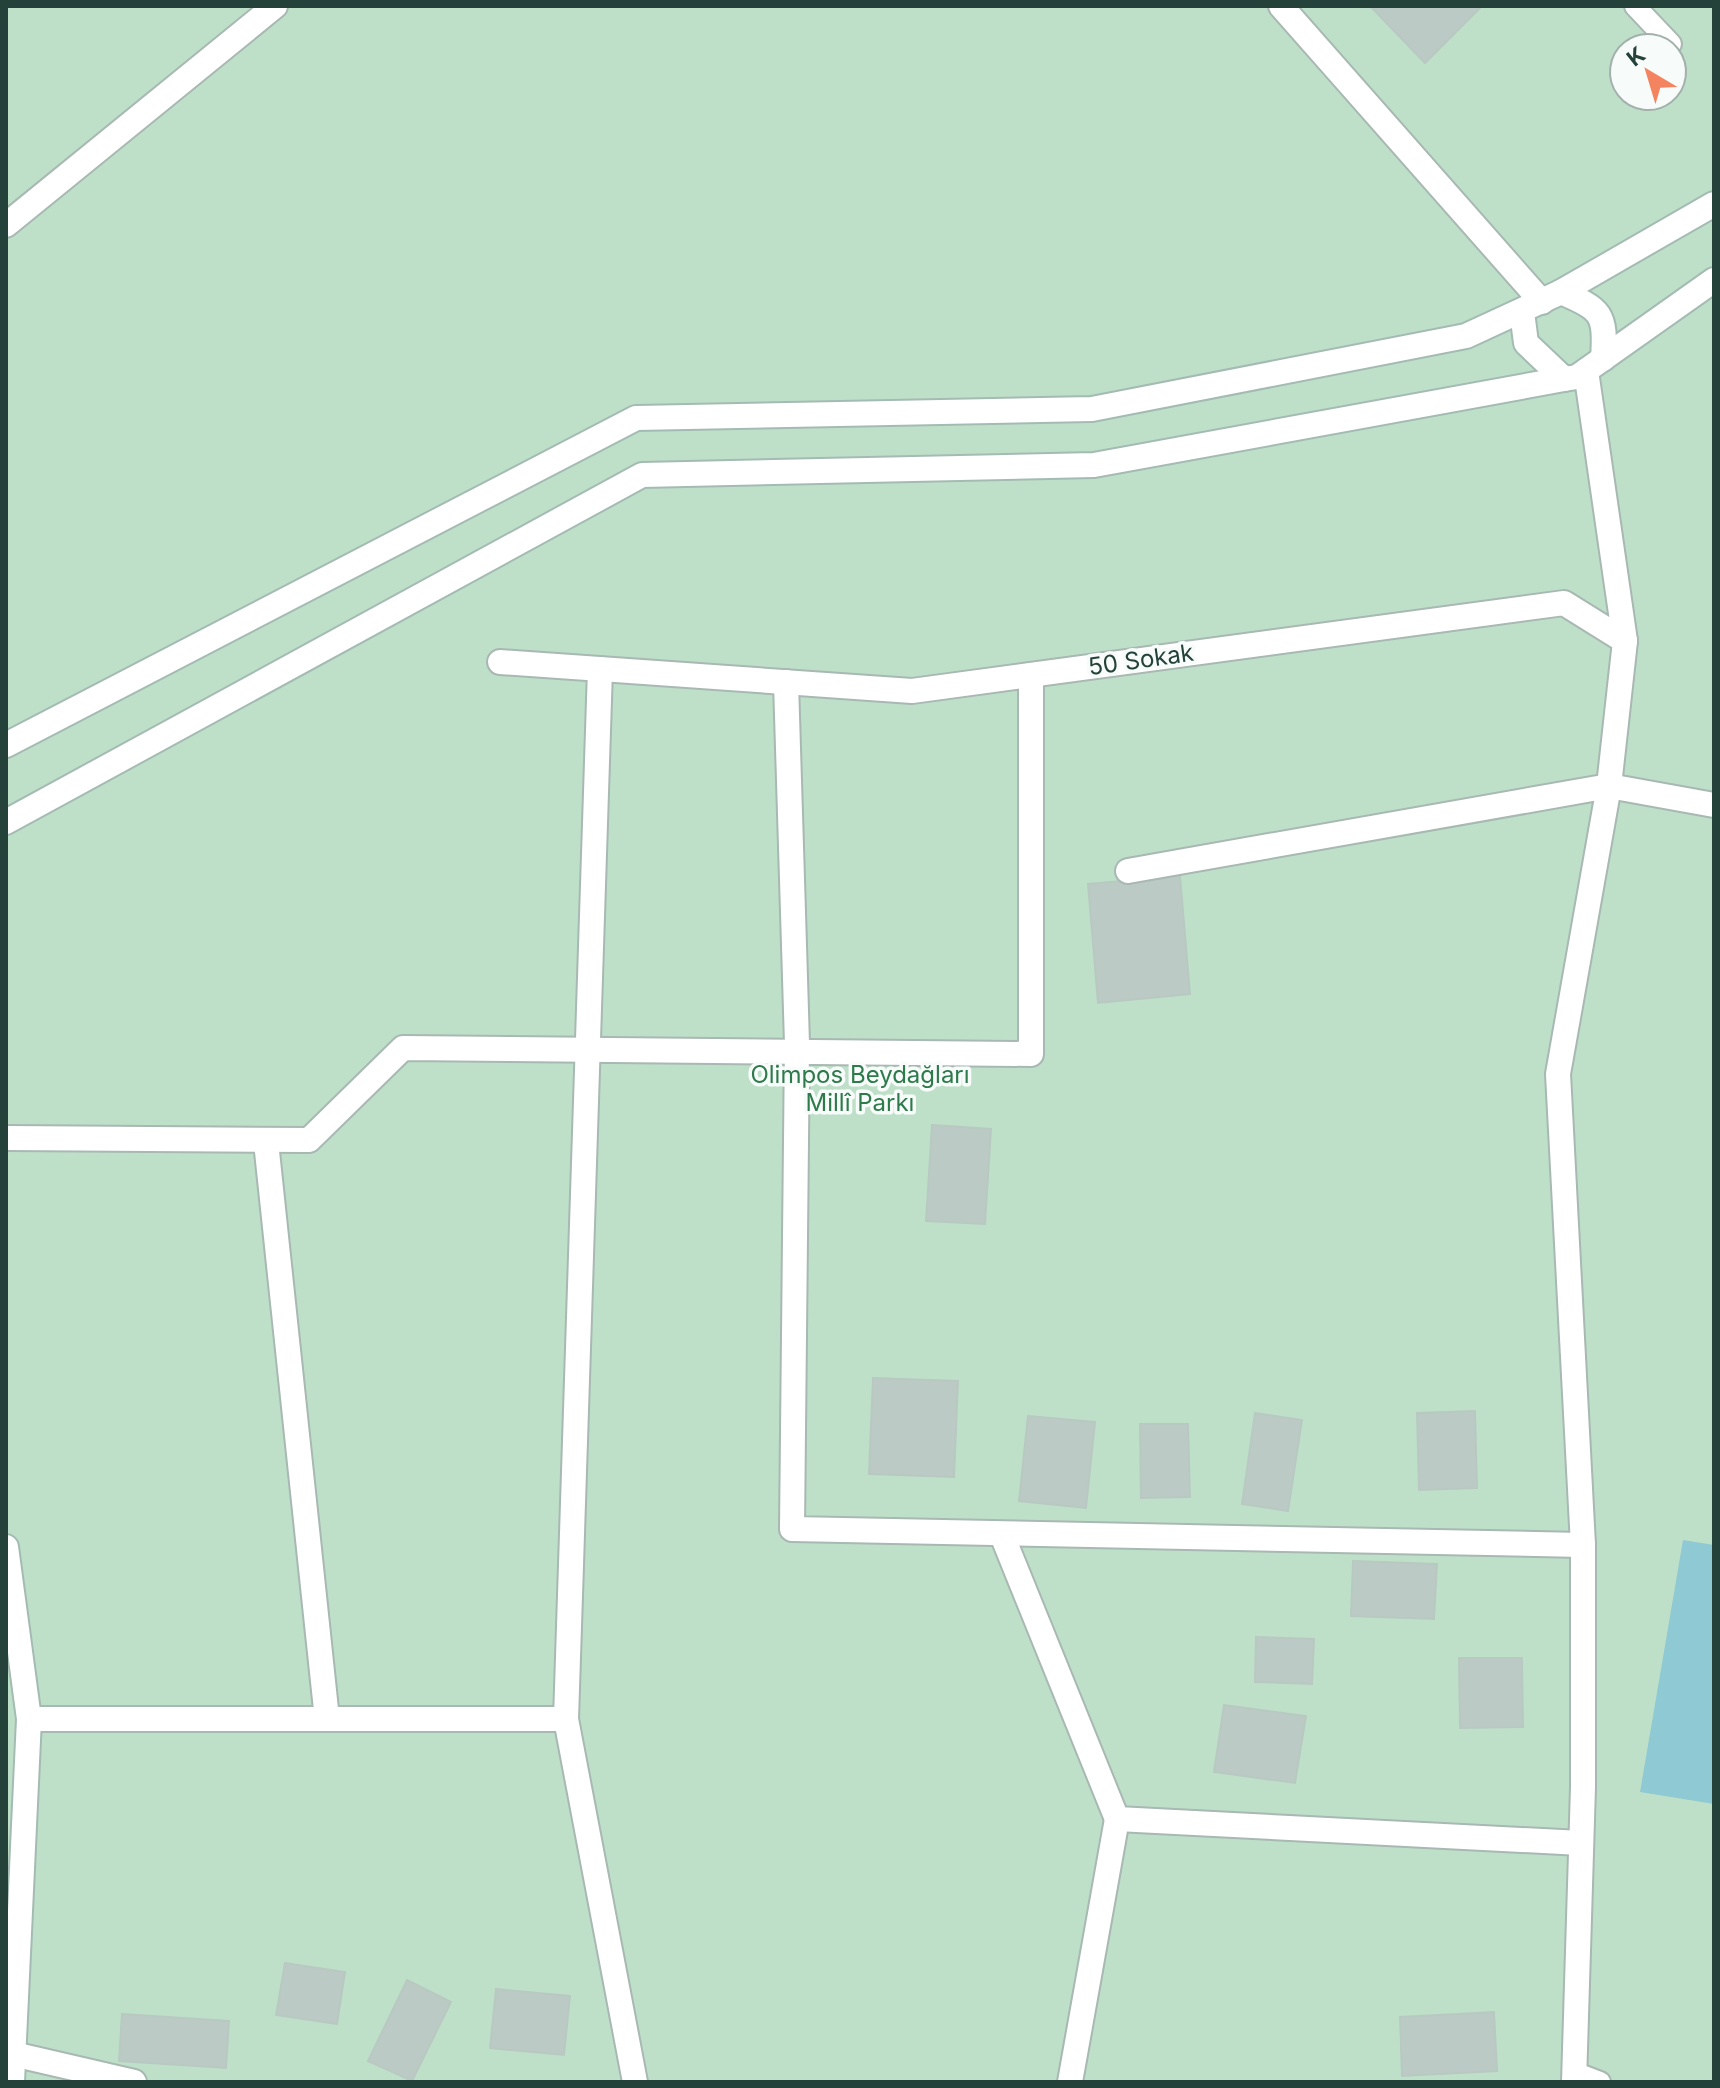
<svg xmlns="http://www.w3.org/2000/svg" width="1720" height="2088" font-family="Inter,sans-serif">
	<rect width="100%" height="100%" fill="#e6efeb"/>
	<!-- green -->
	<path fill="#bfe0c8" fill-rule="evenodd" d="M6,6H1714V2082H6ZM1624,48H1672V96H1624Z"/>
	<!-- water -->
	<polygon fill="#8ec9d4" points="1683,1540 1714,1545 1714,1804 1640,1792"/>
	<!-- building -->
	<g fill="#bbcac4" stroke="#b8c9c2" stroke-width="2">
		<polygon points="1370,6 1482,6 1425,63"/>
		<polygon points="1180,876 1190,994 1098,1003 1088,884"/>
		<polygon points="932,1125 991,1129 985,1224 926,1221"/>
		<polygon points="873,1378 958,1381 954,1477 869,1474"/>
		<polygon points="1475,1411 1477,1488 1419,1490 1417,1413"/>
		<polygon points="1255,1413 1302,1420 1288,1511 1242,1504"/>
		<polygon points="1028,1416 1095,1422 1086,1508 1019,1501"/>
		<polygon points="1140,1424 1188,1424 1190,1497 1141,1498"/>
		<polygon points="1353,1561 1437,1564 1434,1619 1351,1616"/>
		<polygon points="1256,1637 1314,1639 1312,1684 1255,1682"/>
		<polygon points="1459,1658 1522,1658 1523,1727 1460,1728"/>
		<polygon points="1224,1705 1306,1716 1295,1783 1214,1772"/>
		<polygon points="285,1963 345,1972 337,2024 276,2015"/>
		<polygon points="407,1980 451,2002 412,2081 368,2061"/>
		<polygon points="496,1989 570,1996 564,2055 490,2048"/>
		<polygon points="1494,2012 1497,2071 1402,2076 1400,2017"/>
		<polygon points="122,2014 229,2021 226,2068 119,2061"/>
	</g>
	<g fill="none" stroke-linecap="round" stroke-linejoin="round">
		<!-- lane casing -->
		<g stroke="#a8b8b2" stroke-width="24">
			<g id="lane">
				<polyline points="1635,6 1671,44"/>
				<polyline points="1574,2072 1600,2082"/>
			</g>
		</g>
		<!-- street casing -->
		<g stroke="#a8b8b2" stroke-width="28">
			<g id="street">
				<polyline points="1281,6 1542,302"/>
				<polyline points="6,225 275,6"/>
				<polyline points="1586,371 1625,641"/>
				<polyline points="500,662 912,691 1564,603 1625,641 1609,786 1558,1074 1583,1545 1583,1787 1574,2082"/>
				<polyline points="786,682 797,1044 792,1529 1583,1545"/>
				<polyline points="1128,871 1609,786 1714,805"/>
				<polyline points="6,1138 309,1140 403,1048 1031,1054 1031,675"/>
				<polyline points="266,1142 327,1719"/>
				<polyline points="1002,1535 1117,1819 1581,1843"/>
				<polyline points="29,1719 566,1719 635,2082"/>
				<polyline points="566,1719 600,669"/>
				<polyline points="13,2054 134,2082"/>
				<polyline points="1070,2082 1117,1819"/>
			</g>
		</g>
		<!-- secondary casing -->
		<g stroke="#a4bbb3" stroke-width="28">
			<g id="secondary">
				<path d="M1561,292C1602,310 1606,313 1603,359"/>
				<polyline points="1522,312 1526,343 1564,379"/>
				<polyline points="6,745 636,418 1092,409 1466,336 1561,292 1714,204"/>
				<polyline points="6,822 642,475 1094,465 1564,379 1577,377 1714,280"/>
				<polyline points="6,1547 29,1719 12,2082"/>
			</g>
		</g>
		<!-- lane -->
		<use href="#lane" stroke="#fff" stroke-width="20"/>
		<!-- street -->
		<use href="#street" stroke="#fff" stroke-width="24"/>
		<!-- secondary -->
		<use href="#secondary" stroke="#fff" stroke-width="24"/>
	</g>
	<g text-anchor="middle" stroke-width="7" stroke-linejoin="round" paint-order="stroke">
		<!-- street labels -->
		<g font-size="24" fill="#24423a" stroke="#f7fbf9">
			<text transform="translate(1141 660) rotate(-8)" y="8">50 Sokak</text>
		</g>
		<!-- park labels -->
		<g font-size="24" fill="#2d7a4b" stroke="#f7fbf9">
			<text x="860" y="1083">Olimpos Beydağları<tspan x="860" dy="28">Millî Parkı</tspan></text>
		</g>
	</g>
	<!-- border -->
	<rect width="1720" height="2088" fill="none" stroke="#24423a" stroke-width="16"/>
	<!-- north arrow -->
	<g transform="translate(1648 72) rotate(322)"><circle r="38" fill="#f7fbf9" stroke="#a3b1ad" stroke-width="2"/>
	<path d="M0-6L14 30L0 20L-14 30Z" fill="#f4845f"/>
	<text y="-12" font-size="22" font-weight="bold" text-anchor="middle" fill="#24423a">K</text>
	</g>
</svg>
